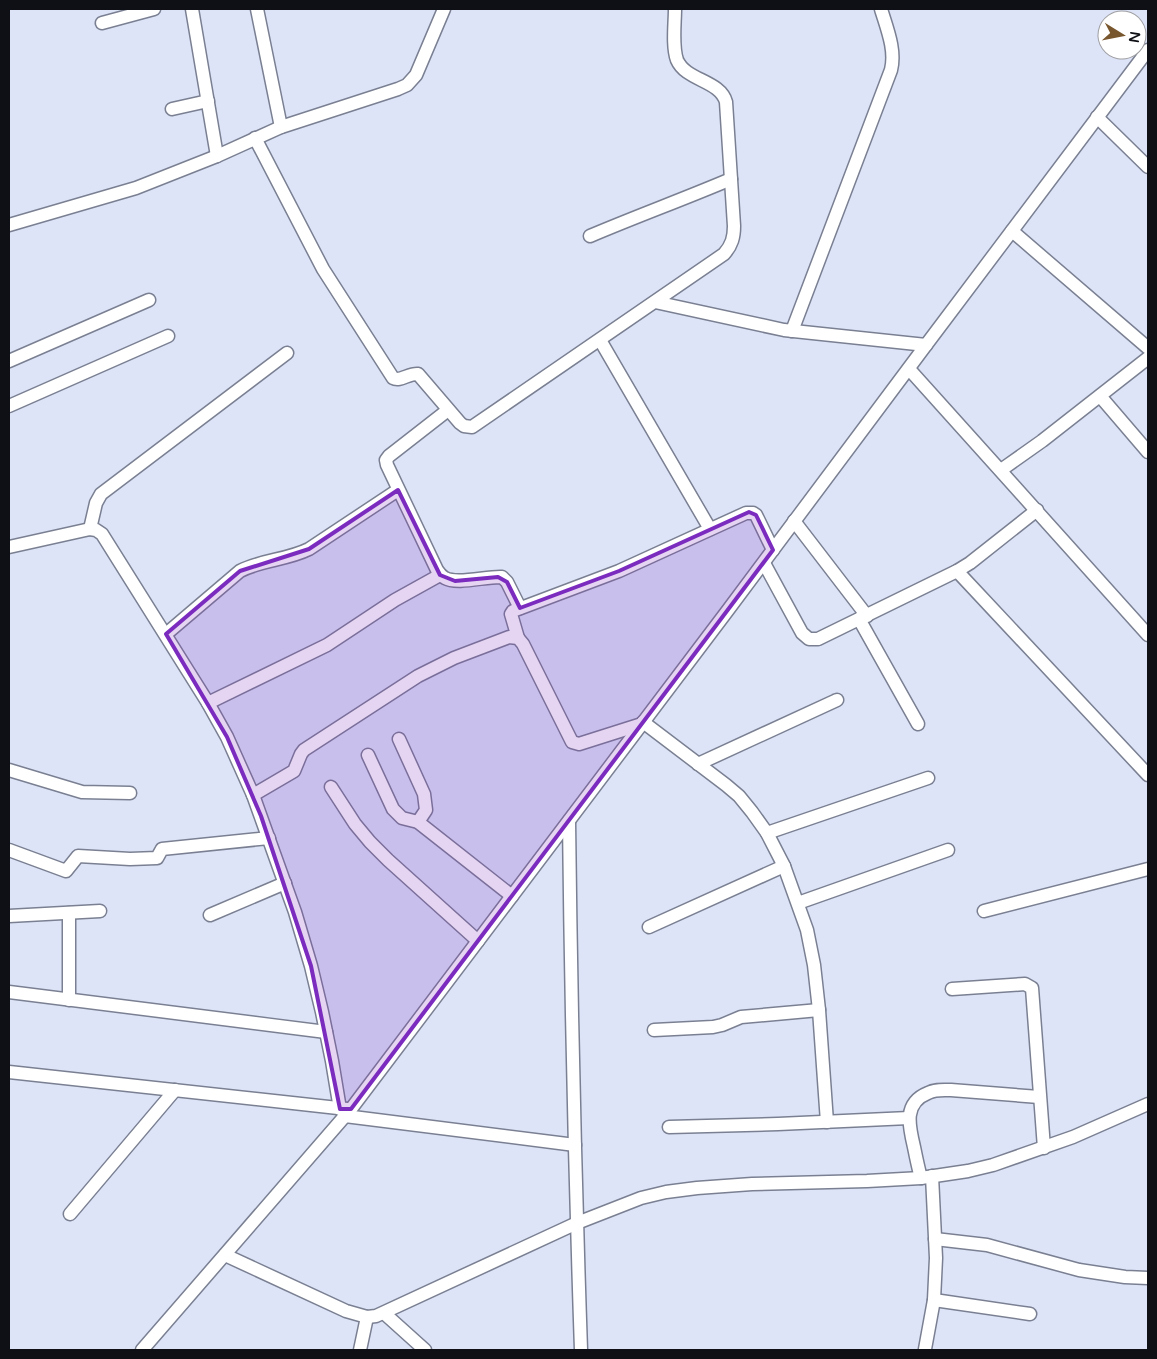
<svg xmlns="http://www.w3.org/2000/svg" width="1157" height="1359" font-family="'Varela Round',sans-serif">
	<rect width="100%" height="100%" fill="#dde4f8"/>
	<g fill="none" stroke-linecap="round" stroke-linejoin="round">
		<!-- street casing -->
		<g stroke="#7a8092" stroke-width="15">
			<g id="street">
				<polyline points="192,9 217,156"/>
				<polyline points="257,9 281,127"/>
				<polyline points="102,23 154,9"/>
				<polyline points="172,109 208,101"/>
				<polyline points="1097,117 1148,167"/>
				<path d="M255,138L323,269L393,378C400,382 409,373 418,374L460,423L464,426L472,427L724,254C732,245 734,237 734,226L726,102C720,80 686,81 677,60C672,46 675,23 675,9"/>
				<polyline points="9,225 136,188 217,156 281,127 398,89 407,85 416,75 444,9"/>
				<polyline points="1012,231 1148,348"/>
				<path d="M590,236C637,216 684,199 731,179"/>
				<polyline points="655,302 784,330 926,345"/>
				<path d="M792,331L891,70C896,50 887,29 881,9"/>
				<polyline points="600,340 710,529"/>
				<polyline points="9,361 149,300"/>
				<polyline points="909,369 1148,635"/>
				<polyline points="1100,396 1148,452"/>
				<polyline points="9,406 168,336"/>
				<path d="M448,410L389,456L386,460L387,465L437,570C439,573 441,576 445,578C457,585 487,576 502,577L507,582L520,608"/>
				<polyline points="1001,470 1042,441 1148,358"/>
				<polyline points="794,521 867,616"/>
				<polyline points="90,529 96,503 101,494 287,353"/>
				<polyline points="9,547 90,529 96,530 102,534 208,703 227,737 253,795 295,912 311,966 322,1012 332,1061 340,1109"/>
				<polyline points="764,563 802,633 809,639 818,639 957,571 970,563 1037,510"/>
				<polyline points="957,571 1148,775"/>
				<polyline points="859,619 918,724"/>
				<path d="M166,634L240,571C261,560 287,560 309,549L398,490"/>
				<polyline points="518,638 511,614 513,611 619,571 746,513 753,513 756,515 773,550"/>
				<polyline points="208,703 327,645 395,600 440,575"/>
				<polyline points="643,722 726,785 739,796 752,812 767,833 784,866 807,930 814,965 819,1010 827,1122"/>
				<polyline points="399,739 424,794 426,810 418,822"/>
				<polyline points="368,755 393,809 402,818 418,822 512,896"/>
				<polyline points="698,764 837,700"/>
				<polyline points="9,770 82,792 130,793"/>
				<polyline points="331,787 355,824 370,842 388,860 478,941"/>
				<polyline points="253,795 294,771 301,754 304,750 418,676 454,658 509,637 518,638 523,644 572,742 579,744 642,724"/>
				<path d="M569,821C571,997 575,1174 581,1350"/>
				<polyline points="767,833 928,778"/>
				<polyline points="9,850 66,871 78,856 130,859 157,858 162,849 269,838"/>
				<polyline points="798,903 948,850"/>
				<polyline points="984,911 1148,869"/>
				<polyline points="210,915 285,883"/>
				<polyline points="9,916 100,911"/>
				<polyline points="649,927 784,866"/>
				<polyline points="952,989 1025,984 1032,988 1044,1148"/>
				<polyline points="9,992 326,1032"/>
				<polyline points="69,1000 69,913"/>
				<polyline points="654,1030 713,1027 722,1025 741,1017 819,1010"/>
				<polyline points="9,1072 347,1109"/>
				<polyline points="345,1116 575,1145"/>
				<polyline points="669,1127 778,1124 909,1118"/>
				<path d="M921,1178C918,1167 916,1157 914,1147C909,1126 903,1103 928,1093C935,1089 943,1090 951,1090L1039,1097"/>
				<polyline points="70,1214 175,1090"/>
				<polyline points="935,1239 987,1245 1079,1270 1125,1277 1148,1278"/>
				<polyline points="225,1255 346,1311 367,1317 376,1316 577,1223 641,1198 666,1192 697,1188 752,1184 867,1181 921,1178 968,1171 993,1165 1073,1137 1148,1104"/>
				<polyline points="934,1300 1030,1314"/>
				<polyline points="385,1314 425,1350"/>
				<polyline points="925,1349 934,1300 936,1258 932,1176"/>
				<polyline points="142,1350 351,1109 728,610 926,345 1148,50"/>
				<polyline points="360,1350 367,1317"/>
			</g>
		</g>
		<!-- street -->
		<use href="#street" stroke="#fff" stroke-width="12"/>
	</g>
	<!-- marked area -->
	<path fill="#7b2cbf" fill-opacity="0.2" stroke="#7b2cbf" stroke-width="4" stroke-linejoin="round" d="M398,490L440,575L455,581L498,577L507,582L520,608L619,571L749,512L756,515L773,550L351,1109H340L311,966L261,816L227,737L166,634L240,571L309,549Z"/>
	<!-- border -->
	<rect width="1157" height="1359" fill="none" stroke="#0e1016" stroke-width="20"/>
	<!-- north arrow -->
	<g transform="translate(1122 35) rotate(100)"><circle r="24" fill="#ffffff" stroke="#9f9fa2"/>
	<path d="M0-4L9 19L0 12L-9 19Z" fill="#79572e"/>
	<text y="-8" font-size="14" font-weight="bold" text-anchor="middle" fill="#0e1016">N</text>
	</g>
</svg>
